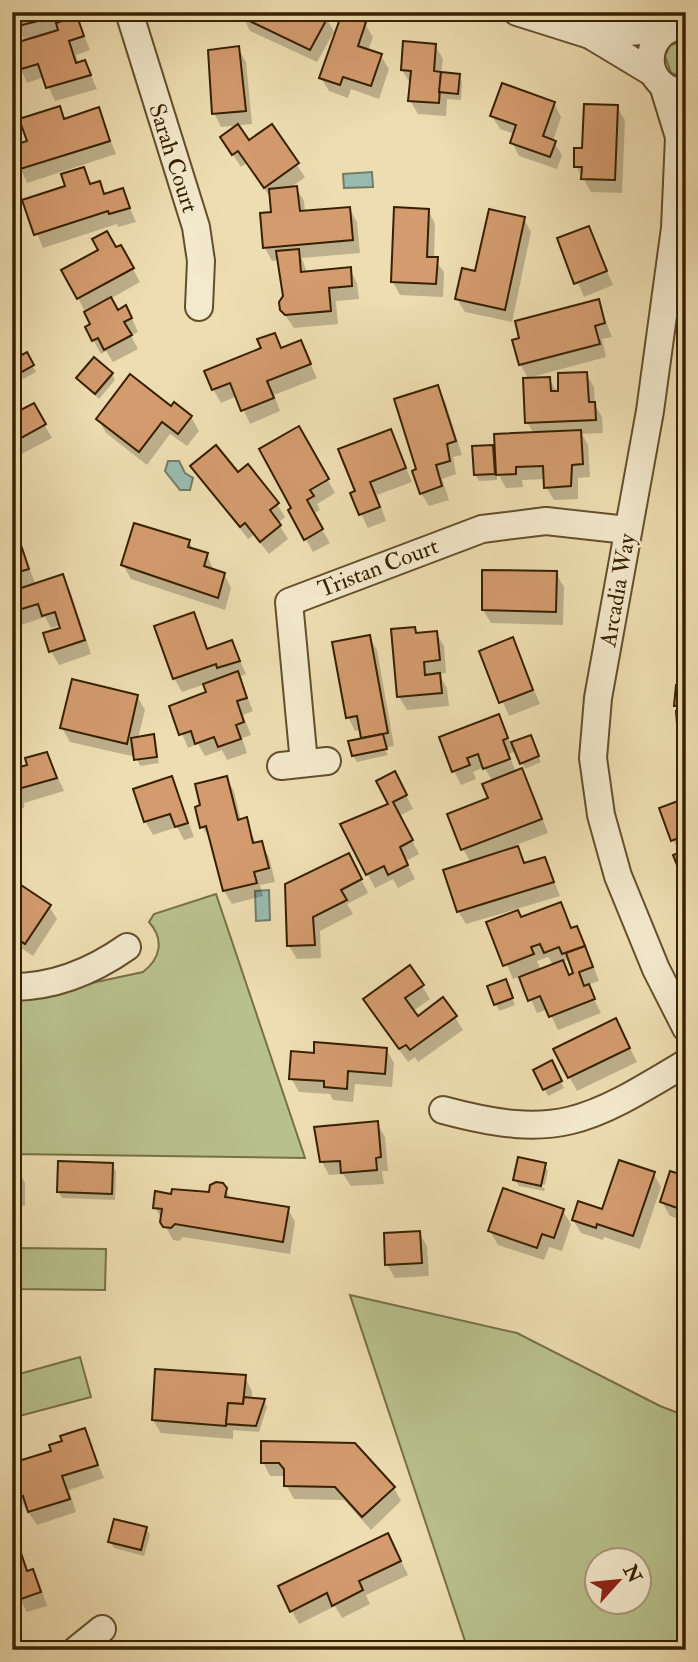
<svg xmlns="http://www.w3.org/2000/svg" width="698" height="1662" font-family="'IM FELL Double Pica',serif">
	<rect width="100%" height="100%" fill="#edddb0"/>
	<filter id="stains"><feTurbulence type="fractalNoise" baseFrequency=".00286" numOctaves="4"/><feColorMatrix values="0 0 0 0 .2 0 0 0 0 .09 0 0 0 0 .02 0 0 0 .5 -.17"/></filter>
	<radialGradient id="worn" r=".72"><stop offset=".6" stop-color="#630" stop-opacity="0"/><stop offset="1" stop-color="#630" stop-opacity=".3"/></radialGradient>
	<!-- green -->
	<g fill="#b8c18c" stroke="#787046" stroke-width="2" fill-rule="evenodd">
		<polygon points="686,41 686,77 671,73 665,56 670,45"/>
		<path d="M216,894L305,1158L12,1154V1000L143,972C160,959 165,940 149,922L154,914Z"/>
		<polygon points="18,1248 106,1249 105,1290 18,1289"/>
		<path d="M350,1295L517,1333L660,1406L686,1416V1650H468ZM638,1560V1602H596V1560Z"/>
		<polygon points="80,1357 91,1397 12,1418 12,1376"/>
	</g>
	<!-- water -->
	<g fill="#99bbaf" stroke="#727d69" stroke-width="2">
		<polygon points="372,172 373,187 344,188 343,174"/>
		<polygon points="168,461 179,461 185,473 193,478 190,490 180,490 165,471"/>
		<polygon points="269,890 270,920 256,921 255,891"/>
	</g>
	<!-- shadow -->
	<g fill="#0003" fill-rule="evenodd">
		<polygon points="12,12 68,12 70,21 77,19 90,50 76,55 79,64 85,62 97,89 55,101 44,77 27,83 12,48 25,42"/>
		<polygon points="245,12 323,12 334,32 317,62 250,31 243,17"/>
		<polygon points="365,24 373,37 368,51 381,56 389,69 379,99 351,89 348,98 329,91 321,78"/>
		<polygon points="435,45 443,59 441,74 459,76 462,82 461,100 447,99 446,116 418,114 410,100 410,83 402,70"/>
		<polygon points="238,48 246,62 252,124 221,127 214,113"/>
		<polygon points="554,103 561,117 553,141 562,155 557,169 519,156 512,142 514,134 500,129 492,116"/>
		<polygon points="617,107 625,120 622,193 591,192 576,166"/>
		<polygon points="60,108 66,120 98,109 116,154 27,183 12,148 29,143"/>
		<polygon points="271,127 305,177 289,189 296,188 304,201 305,213 349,208 357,222 360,253 302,258 307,273 350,269 357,283 359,299 336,301 338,324 294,328 281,309 285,297 279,260 272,261 265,248 273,213 272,200 247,163 241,167 230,150 249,142"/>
		<polygon points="83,169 92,185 99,183 106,195 122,190 136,222 118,227 117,224 43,248 24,201 67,187"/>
		<polygon points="428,210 435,224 434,259 444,272 443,297 400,295 392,281"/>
		<polygon points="524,219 531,232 512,322 465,312 457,299"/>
		<polygon points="588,228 613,285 584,297 559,239"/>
		<polygon points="121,247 140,282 110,299 117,312 125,307 133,321 138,332 131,336 138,349 113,362 106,351 101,354 93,340 87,328 92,325 64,271"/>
		<polygon points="598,301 612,337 602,339 606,357 528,378 520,364"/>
		<polygon points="274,335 282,350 300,342 317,378 274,395 280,411 250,424 237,396 221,403 213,389 263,349"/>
		<polygon points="26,355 36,372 23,379 13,362"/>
		<polygon points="112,374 115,380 99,399 78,379"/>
		<polygon points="586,374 594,387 595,405 602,417 603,433 582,434 588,445 590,477 578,478 578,499 554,500 546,487 546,479 522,480 523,487 506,488 497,472 497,480 479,481 475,474 492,447 497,455 534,434 527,422 549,379 560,397"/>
		<polygon points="437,388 445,401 462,455 453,457 456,474 442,479 449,500 429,506 421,493 419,471"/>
		<polygon points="33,405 52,438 12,459 12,411 15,415"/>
		<polygon points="172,408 191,417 199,431 187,446 170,434 147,465 106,433 98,419"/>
		<polygon points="299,429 335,493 317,504 320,510 313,514 330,543 313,552 290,511 294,508"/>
		<polygon points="390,431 412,482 377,495 386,521 368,528 361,514 357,492"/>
		<polygon points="193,466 238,474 277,504 285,517 278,523 288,539 269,554 254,535 248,539"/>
		<polygon points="18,541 36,585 62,577 70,590 91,654 59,665 51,651 61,625 51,628 45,617 12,628 12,543"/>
		<polygon points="189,542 194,551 207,555 214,571 224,574 231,588 225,610 131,579 123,565"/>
		<polygon points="556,573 564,587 563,625 491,623 483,610"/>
		<polygon points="193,615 209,650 232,642 246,674 239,677 253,711 243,715 251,735 242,738 247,753 227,760 222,750 205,756 198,744 188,748 171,707 209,693 205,684 182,692 174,678"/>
		<polygon points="415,629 418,634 436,633 444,646 446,673 439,674 447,688 449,706 407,710 399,697"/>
		<polygon points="369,637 377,650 394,746 384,748 388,755 357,762 353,756 364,739 361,730 355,731 348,717"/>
		<polygon points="512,639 540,704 509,716 481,652"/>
		<polygon points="686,688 686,747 679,736 680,713 676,706"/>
		<polygon points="137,696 145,710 138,738 153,736 159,763 140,766 136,757 70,742 62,728"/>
		<polygon points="498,716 511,744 531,737 541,762 525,769 517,751 509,754 516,773 521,771 529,784 548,833 516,845 526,865 545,859 560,896 466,924 458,911 471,863 463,849 490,799 493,782 484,767 473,772 476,779 461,785 454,771"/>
		<polygon points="12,733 18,743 15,770 29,766 47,754 64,791 24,803 24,808 12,811"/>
		<polygon points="172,778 194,837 184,840 177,827 153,835 145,821"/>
		<polygon points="226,778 234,791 241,821 246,819 256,844 261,843 269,857 275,882 260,885 263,896 232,904 224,891 211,840 202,827 202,807"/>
		<polygon points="402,787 413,809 399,816 419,854 406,861 415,879 398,888 393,879 375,888 342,825 391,805"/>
		<polygon points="686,800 686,882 681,854 673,840"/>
		<polygon points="327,864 356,869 368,893 347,904 353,914 320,931 321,958 297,959 289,946 287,885"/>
		<polygon points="12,881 49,906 57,919 33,956 12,942"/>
		<path d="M560,904L572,929L576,928L584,941L599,981L587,985L601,1013L558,1030L548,1009L537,1013L521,976L513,979L489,923L521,919ZM548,957L554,966L541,971L537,961ZM567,960L571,967L576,974L570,976L562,962Z"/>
		<polygon points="422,986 430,999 413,1011 418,1018 455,1017 463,1030 418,1062 415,1057 408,1062 373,1013"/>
		<polygon points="489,987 508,988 515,1005 499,1011"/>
		<polygon points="623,1034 637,1062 577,1091 555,1050"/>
		<polygon points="386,1049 394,1063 392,1087 355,1084 353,1102 333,1100 330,1094 299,1092 291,1078 315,1055"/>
		<polygon points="555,1069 564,1088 548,1096 535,1070"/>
		<polygon points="377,1123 385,1137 388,1171 382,1171 384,1184 351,1186 343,1174 329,1175 322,1162"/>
		<polygon points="544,1164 548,1171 545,1185 517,1179 517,1182 545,1188 544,1191 519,1186 515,1179"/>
		<polygon points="112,1165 116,1171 115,1200 62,1198 59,1192"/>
		<polygon points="12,1169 18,1169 25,1183 25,1206 12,1205"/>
		<polygon points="653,1173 661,1187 640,1249 604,1237 603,1240 581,1233 573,1220 603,1211"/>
		<polygon points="686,1178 686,1221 670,1216 662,1202"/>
		<polygon points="222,1185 232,1200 288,1209 295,1222 290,1254 183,1237 179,1241 173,1240 155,1207 172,1196 210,1194"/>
		<polygon points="563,1211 571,1224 562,1251 549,1247 544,1260 498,1245 490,1231"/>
		<polygon points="419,1233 427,1246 429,1276 395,1278 387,1264"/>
		<polygon points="245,1377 252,1391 252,1400 264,1401 267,1407 259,1432 233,1430 233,1439 161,1433 153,1420"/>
		<polygon points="84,1430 104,1478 69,1490 76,1512 37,1525 18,1497 64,1442"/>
		<polygon points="263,1443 394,1488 401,1501 371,1530 344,1500 294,1499 286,1485 286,1476 270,1476 263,1462"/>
		<polygon points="146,1528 150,1535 144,1556 114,1548 110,1542"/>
		<polygon points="12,1529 29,1572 32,1571 40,1585 47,1606 27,1612 20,1599"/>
		<polygon points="395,1548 408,1575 366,1595 370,1604 342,1618 335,1606 299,1624 292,1611"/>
	</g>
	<!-- building -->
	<g fill="#d39b6e" stroke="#372000" stroke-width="2">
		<polygon points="12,12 65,12 66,14 14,27"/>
		<polygon points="243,12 317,12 328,17 310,50 241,17"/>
		<polygon points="342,13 366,22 358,46 382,54 371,86 343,77 340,85 319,78"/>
		<polygon points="77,16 84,36 69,41 76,63 85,60 91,75 46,88 38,64 18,70 12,44 58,30 56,23"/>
		<polygon points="403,41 436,44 434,71 441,72 439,103 408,101 411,71 401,70"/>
		<polygon points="239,46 246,111 212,114 208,50"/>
		<polygon points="441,72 460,74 458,94 439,92"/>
		<polygon points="502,83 555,102 543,136 556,141 550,157 510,143 516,125 490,116"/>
		<polygon points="584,104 618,105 615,180 581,179 582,167 574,167 574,148 582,148"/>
		<polygon points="60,106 64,119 99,107 110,141 17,170 12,146 27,141 19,119"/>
		<polygon points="238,124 249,140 272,124 299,163 264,188 238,151 232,155 220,137"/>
		<polygon points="84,167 90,184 100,181 104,194 123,188 130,208 109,214 108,211 34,235 22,200 65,186 61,174"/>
		<polygon points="297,186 300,211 350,207 353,240 263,248 260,213 271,212 269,189"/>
		<polygon points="394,207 429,209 427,257 438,257 436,284 391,282"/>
		<polygon points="489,209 525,217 505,310 455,299 462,268 475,271"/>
		<polygon points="589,226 607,271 574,284 557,238"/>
		<polygon points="107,231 116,247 121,245 134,268 77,299 61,270 98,250 92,239"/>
		<polygon points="299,249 301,272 351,267 352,286 329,288 331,311 285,315 280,310 279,302 283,296 276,251"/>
		<polygon points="111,297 118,310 126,305 132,318 124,322 132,335 104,350 98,338 92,341 85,327 90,324 84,312"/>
		<polygon points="599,299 605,323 595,326 600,344 519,365 512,340 519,338 515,321"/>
		<polygon points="275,333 281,348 301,340 311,364 267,381 274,398 241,411 230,383 212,390 204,371 261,348 257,339"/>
		<polygon points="27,352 34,365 18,374 12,360"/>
		<polygon points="94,357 113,373 95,394 76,378"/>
		<polygon points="587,372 589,402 595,402 596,420 525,423 523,378 550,377 551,391 558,391 558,373"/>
		<polygon points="130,374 171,406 174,402 192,416 178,434 162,422 139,452 96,419"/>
		<polygon points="438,385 456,441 447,444 450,461 436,465 442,486 420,494 412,471 416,469 394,399"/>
		<polygon points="34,403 46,424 12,443 12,408 15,413"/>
		<polygon points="299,426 329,479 310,490 314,496 307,500 323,529 304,540 288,510 291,508 259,449"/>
		<polygon points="391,429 406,468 370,482 380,507 359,515 350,493 355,491 338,449"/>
		<polygon points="581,430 583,464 572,465 571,486 544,488 543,466 516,467 516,474 496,475 494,434"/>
		<polygon points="216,445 238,472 248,464 279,503 270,510 281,525 260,542 245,523 240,527 190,466"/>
		<polygon points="493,445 495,474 474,475 472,446"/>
		<polygon points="134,523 190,540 188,547 208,553 204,566 225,573 218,598 121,565"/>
		<polygon points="19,539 29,569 12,574 12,542"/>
		<polygon points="482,570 557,571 556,612 482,610"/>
		<polygon points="681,570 686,570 686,593 679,592"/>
		<polygon points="63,574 85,640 49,652 43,633 60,628 55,612 42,616 38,604 12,612 12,591"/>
		<polygon points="194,612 207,649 232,640 240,661 217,668 216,664 173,679 154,626"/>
		<polygon points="415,627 416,633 437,631 440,660 424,662 425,675 440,673 442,693 397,697 391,629"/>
		<polygon points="370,635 388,733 361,738 357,716 346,718 332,642"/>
		<polygon points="513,637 533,690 499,703 479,651"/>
		<polygon points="680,643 686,643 686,667 678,667"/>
		<polygon points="238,671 247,698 237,701 244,722 236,725 241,739 218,747 214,737 195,744 191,731 179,735 169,706 206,692 203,684"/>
		<polygon points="72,679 138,695 127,744 60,728"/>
		<polygon points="676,685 686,686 686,705 674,706"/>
		<polygon points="686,710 686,756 685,756 683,736 678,737 676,711"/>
		<polygon points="499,714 508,738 503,740 510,759 483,769 478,754 467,758 470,765 452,772 439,737"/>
		<polygon points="154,734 157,757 134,760 131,738"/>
		<polygon points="383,734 387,749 352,756 348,741"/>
		<polygon points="531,735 539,756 520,764 511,742"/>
		<polygon points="47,752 57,778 18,789 17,795 12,796 12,769 27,765 25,758"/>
		<polygon points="522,768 542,819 461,850 447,814 488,798 482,784"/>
		<polygon points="395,771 407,795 393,802 413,840 400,847 408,865 388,875 384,866 366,875 340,824 388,804 376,781"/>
		<polygon points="172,776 188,823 175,827 170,814 144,822 133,789"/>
		<polygon points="227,776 238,820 247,817 253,843 262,841 269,868 254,872 257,883 223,891 206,826 200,828 195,807 200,805 195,784"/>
		<polygon points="686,798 686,835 671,841 659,808"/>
		<polygon points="518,846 524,863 545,857 554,882 457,912 443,870"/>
		<polygon points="686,850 686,887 673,855"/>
		<polygon points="349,853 362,879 341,890 347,900 313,917 315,945 287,946 285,884"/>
		<polygon points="12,879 51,905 25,944 12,935"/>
		<polygon points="561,902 571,928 577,926 585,946 562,954 559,947 544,953 540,944 531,947 534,954 503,966 486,922 518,910 521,917"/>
		<polygon points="585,946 593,967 579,972 584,986 589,984 595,999 549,1017 540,996 528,1001 519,977 563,960 569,975 573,973 566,953"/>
		<polygon points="410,965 424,985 405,998 418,1016 443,997 457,1016 410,1050 406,1045 399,1049 363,999"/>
		<polygon points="506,979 513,998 494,1005 487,986"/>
		<polygon points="616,1018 630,1048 568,1078 553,1049"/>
		<polygon points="314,1042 387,1048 385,1074 348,1071 347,1089 324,1087 324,1081 289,1079 291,1051 314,1053"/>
		<polygon points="552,1060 562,1081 543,1090 533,1070"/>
		<polygon points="378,1121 381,1157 376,1158 377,1170 341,1173 340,1161 320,1162 314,1127"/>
		<polygon points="518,1157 546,1163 541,1186 513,1180"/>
		<polygon points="619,1160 655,1172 633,1236 597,1224 596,1228 572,1220 578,1201 602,1209"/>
		<polygon points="58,1161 113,1163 112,1194 57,1192"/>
		<polygon points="12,1167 19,1167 18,1193 12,1193"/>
		<polygon points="670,1171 686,1176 686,1211 660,1202"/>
		<polygon points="216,1182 223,1183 227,1188 225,1197 289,1207 283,1242 175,1224 171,1228 163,1227 160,1222 162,1209 153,1208 155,1191 171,1194 172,1189 209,1192 210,1185"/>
		<polygon points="503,1188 564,1209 554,1238 542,1234 537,1248 488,1231"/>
		<polygon points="420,1231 422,1263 385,1265 384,1233"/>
		<polygon points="155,1369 246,1375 243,1404 228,1403 226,1426 152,1420"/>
		<polygon points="244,1397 265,1399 256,1426 226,1424 228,1403 243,1404"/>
		<polygon points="85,1428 98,1465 62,1476 70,1499 28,1512 23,1496 17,1498 12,1484 12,1463 51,1451 49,1445 62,1441 60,1436"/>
		<polygon points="261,1441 355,1443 395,1487 362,1517 335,1487 284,1486 284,1469 279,1463 261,1463"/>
		<polygon points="114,1519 147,1527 141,1550 108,1542"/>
		<polygon points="12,1526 27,1571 33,1569 41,1592 18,1600 12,1587"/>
		<polygon points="388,1533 401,1561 359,1581 363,1590 332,1606 327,1593 290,1612 278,1586"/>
	</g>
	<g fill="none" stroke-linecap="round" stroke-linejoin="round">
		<!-- minor casing -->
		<g stroke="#644f2c" stroke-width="30">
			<g id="minor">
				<polyline points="129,12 196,227 201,261 199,307"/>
				<polyline points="517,12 590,35 653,73"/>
				<path d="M686,25C638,28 640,93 686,92"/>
				<polyline points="590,35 667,29"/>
				<polyline points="663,85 679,137 675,228 650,411 598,698 593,758 601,815 618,876 656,969 686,1028"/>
				<polyline points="304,763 289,602 482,529 546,521 627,530"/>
				<polyline points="281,766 327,761"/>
				<path d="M12,987C54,987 93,971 127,947"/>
				<path d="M443,1110C558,1141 588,1122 686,1063"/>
				<polyline points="76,1650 102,1629"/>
			</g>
		</g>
		<!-- minor -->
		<use href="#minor" stroke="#f3e9cc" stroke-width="26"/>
	</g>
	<g text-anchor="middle" stroke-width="5" stroke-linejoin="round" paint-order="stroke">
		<!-- street labels -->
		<g font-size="23" fill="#372000" stroke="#f3e9cc">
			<text transform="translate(174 158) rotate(72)" y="8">Sarah Court</text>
			<text transform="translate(378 567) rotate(-21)" y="8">Tristan Court</text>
			<text transform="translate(617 590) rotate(-80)" y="8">Arcadia Way</text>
		</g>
	</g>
	<!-- margin -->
	<rect width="698" height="1662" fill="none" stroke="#edddb0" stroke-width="42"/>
	<rect x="14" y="14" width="670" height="1634" fill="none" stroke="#372000" stroke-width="3.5"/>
	<rect x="21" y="21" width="656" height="1620" fill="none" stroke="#372000" stroke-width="2"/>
	<!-- north arrow -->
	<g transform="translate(618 1581) rotate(63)"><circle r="33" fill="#f3e9cc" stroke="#a8997a" stroke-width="2"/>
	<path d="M0-5L12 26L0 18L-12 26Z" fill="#8f2418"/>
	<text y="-10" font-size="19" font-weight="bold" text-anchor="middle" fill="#372000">N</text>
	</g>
	<rect width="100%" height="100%" filter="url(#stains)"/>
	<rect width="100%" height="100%" fill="url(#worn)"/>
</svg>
